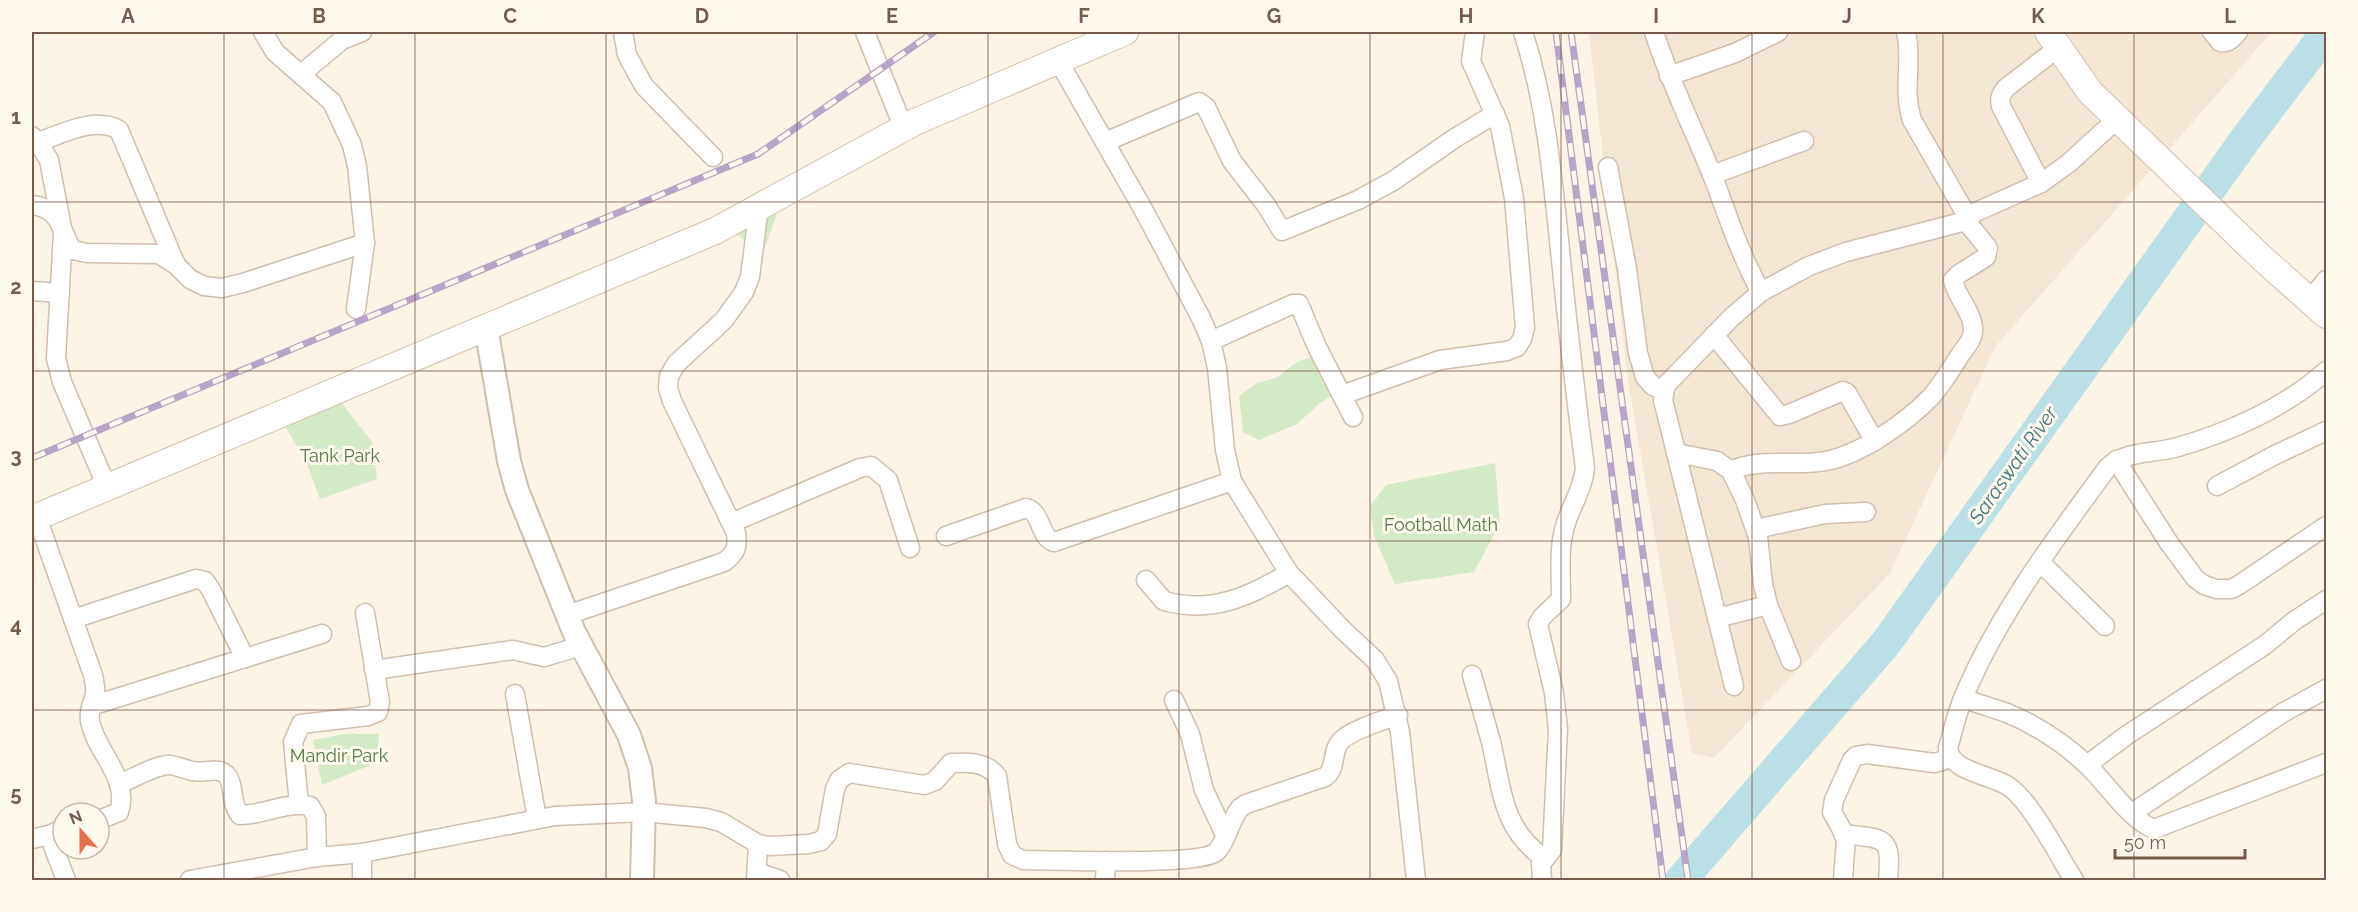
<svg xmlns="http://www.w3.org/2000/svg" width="2358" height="912" font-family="Raleway,sans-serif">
	<rect width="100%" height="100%" fill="#fcf4e6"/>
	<!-- residential -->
	<polygon fill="#f4e6d5" points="1589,32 2272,32 1995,347 1890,573 1714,758 1692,753 1628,380"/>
	<!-- green -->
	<g fill="#d4eac4">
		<polygon points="757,214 777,214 762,254 751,250 734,229"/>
		<polygon points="1317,355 1338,392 1320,403 1297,424 1259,440 1243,432 1239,396 1257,383 1276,378 1297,362"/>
		<polygon points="333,392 372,442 377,479 320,499 306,461 284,425"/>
		<polygon points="1495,463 1500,524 1474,572 1395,584 1374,536 1370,506 1386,485"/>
		<polygon points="345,734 379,734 378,762 322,785 313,740"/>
	</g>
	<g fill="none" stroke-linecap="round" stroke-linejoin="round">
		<!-- river -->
		<polyline stroke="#bae0e6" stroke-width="32" points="1681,880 1886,643 2247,137 2326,33"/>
		<!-- minor casing -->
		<g stroke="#d0beaf" stroke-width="21">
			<g id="minor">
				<polyline points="263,32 275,52 332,102 352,145 357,166 365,243 356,309"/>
				<polyline points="623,32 627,55 644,86 713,157"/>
				<polyline points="865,32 904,129"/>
				<path d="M1523,32C1547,106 1553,183 1561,260C1568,330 1576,399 1585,468C1583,489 1572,504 1566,523C1558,547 1561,574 1561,599L1542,617L1538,624L1554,693L1558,729L1552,850L1541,863L1542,880"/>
				<path d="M1654,32C1670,82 1693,128 1713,177C1728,216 1740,255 1761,292"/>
				<path d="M2212,32L2220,42C2229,43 2233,38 2238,32"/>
				<polyline points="1059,62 1143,209 1201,318 1211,341 1217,368 1225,450 1232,481 1289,573 1342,629 1375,660 1388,681 1400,732 1416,880"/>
				<polyline points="301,74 342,40 362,32"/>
				<polyline points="1669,76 1735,53 1778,32"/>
				<polyline points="32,136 38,142 49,160 63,233 56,358 62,382 107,487"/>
				<path d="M38,142C62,134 95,116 119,130L176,265"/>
				<polyline points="1105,142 1199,102 1206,107 1232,161 1266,205 1282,231 1358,200 1393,181 1455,138 1495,114"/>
				<polyline points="1608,167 1627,269 1638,353 1645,377 1653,386 1664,391"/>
				<polyline points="1712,175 1804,141"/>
				<path d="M2041,183L2001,106C1999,98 2001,94 2006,88L2059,47"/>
				<path d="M32,205C60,208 60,228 72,250L87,253L159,254L176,265L190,279L204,286L222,288L243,283L365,243"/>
				<polyline points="1967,216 2041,183 2069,163 2117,119"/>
				<polyline points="32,291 60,293"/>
				<polyline points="2310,300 2326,280"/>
				<polyline points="1714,335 1780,416 1789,414 1843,391 1847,393 1874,440"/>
				<polyline points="1211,341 1293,304 1299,304 1317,347 1353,417"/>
				<polyline points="1342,395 1440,360 1507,351 1517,347 1522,339 1525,328 1514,198 1500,126 1471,61 1475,32"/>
				<polyline points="1676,453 1717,461 1731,471 1745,500 1758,537 1763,584 1768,605 1791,661"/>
				<polyline points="2116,460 2169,543 2195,578 2204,585 2216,589 2231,589 2239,585 2326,526"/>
				<path d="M1731,471C1759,457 1795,467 1826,461C1862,454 1905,423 1931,397C1942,384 1951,370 1960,355C1965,348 1973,340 1973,331C1974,313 1956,297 1953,280L1959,274L1986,257L1988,248L1966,221"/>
				<polyline points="2217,486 2275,455 2326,431"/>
				<path d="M37,517L93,675C94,681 96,688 95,694C93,703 88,711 90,721C96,753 130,777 119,812L99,820"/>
				<polyline points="731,523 860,468 871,466 888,480 910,548"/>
				<polyline points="1756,529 1825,514 1866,512"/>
				<path d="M946,536L1026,508C1042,511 1039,538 1054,542L1232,481"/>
				<polyline points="2040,562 2105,626"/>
				<path d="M1146,580L1164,601C1211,614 1249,597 1289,573"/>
				<path d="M567,615L724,562C736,553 738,547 736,533L672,401L668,388L669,376L676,364L724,320L744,292L750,277L759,207"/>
				<polyline points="1717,618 1768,605"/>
				<polyline points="73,619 196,579 205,581 211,590 245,658"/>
				<polyline points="374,670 513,650 544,657 581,646"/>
				<path d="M1472,675C1478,698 1486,722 1492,746C1502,792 1503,830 1545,859"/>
				<path d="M1734,686L1663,400L1666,385L1732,317L1761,292L1809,266L1846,252L1966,221L1967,216L1912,120C1902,89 1913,62 1906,32"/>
				<polyline points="515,694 537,819"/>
				<path d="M1963,698C1978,704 1993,708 2007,713C2036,725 2065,744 2088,766C2107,784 2130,820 2154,829L2326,763"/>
				<polyline points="1174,700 1190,734 1204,790 1225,835"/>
				<polyline points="91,706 322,634"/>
				<polyline points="2087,765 2127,735 2265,645 2294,621 2326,600"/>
				<path d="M120,784C134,778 151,767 167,765C176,764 184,770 193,771C205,774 220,765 228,777C235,788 230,803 240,815C264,815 287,801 310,806L316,816L317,857"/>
				<polyline points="299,804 293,742 301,724 368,716 378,712 380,702 365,613"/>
				<polyline points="2132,813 2284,712 2326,689"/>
				<polyline points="63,828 52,834 53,846 66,880"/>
				<path d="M1843,834C1885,839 1892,835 1888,880"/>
				<polyline points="32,839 52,834"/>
				<polyline points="362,853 362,880"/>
				<polyline points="757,872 780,880"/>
				<path d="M190,880L317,857L362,853L555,816L644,812L706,818L721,822L758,844L769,846L809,844L821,841L827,834L835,789L839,780L849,773L924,785L935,781L951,763C969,762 986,762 997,776L1007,844L1012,855L1023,860C1052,860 1200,866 1216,852C1226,843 1230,820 1240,808L1246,804L1325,777C1337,769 1331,752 1340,742C1348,731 1384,720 1398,715"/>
				<polyline points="756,880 758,844"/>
				<polyline points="1105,880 1106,861"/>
				<polyline points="1843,880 1846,837 1832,812 1834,800 1852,760 1856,756 1867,754 1934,763 1942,761 1949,754"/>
				<path d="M2074,880C2058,855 2031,801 2008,786C1992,775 1950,772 1948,748C1953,731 1957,712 1964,696C1999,613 2055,539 2108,467C2127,450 2154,454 2178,447C2230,432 2286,407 2326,371"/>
			</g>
		</g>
		<!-- tertiary casing -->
		<g stroke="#d0beaf" stroke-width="26">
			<polyline id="tertiary" points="486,327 509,461 517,490 574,632 629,735 640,768 644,801 642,880"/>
		</g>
		<!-- secondary casing -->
		<g stroke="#d3beac" stroke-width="28">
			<g id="secondary">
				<polyline points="2048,32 2090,92 2263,259 2326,315"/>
				<polyline points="32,519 715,231 915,122 1125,32"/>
			</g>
		</g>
		<!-- minor -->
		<use href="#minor" stroke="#fff" stroke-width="18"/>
		<!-- tertiary -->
		<use href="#tertiary" stroke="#fff" stroke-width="22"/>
		<!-- secondary -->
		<use href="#secondary" stroke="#fff" stroke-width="26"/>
		<!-- rail casing -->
		<g stroke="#b7a4c6" stroke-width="7">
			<g id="rail">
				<polyline points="1556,32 1663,880"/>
				<polyline points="1571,32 1688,880"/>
				<polyline points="32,458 758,154 934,32"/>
			</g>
		</g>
		<!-- rail -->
		<use href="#rail" stroke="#fff8ed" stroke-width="4.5" stroke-dasharray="14" stroke-linecap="butt"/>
	</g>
	<!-- grid -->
	<path fill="none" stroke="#765a4b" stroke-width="1.5" stroke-opacity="0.55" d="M224,32V880M415,32V880M606,32V880M797,32V880M988,32V880M1179,32V880M1370,32V880M1561,32V880M1752,32V880M1943,32V880M2134,32V880M32,202H2326M32,371H2326M32,541H2326M32,710H2326"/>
	<g text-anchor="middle" stroke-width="6" stroke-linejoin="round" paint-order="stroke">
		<!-- park labels -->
		<g font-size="18" fill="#537c42" stroke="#fff8ed">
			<text x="340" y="462">Tank Park</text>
			<text x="1441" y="531">Football Math</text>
			<text x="339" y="762">Mandir Park</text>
		</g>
		<!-- water labels -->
		<g font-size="20" font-style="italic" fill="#417782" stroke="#fff8ed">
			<text transform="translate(2013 465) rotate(-55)" y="7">Saraswati River</text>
		</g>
	</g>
	<!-- border -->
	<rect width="2358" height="912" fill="none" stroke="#fff8ed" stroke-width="66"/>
	<!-- north arrow -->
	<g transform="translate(81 831) rotate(339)"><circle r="28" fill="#fff8ed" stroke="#c8b9ac" stroke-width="1.5"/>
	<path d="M0-4.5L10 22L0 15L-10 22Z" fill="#e66f4c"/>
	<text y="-9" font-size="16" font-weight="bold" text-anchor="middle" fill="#765a4b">N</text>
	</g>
	<!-- scale -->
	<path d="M2115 849v9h130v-9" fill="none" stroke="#765a4b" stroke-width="3"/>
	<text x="2124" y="849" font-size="18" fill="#765a4b" stroke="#fff8ed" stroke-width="4.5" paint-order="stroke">50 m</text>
	<rect x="33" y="33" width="2292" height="846" fill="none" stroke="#765a4b" stroke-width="2"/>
	<g font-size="20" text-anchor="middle" font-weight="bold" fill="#765a4b">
		<text x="128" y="23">A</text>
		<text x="319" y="23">B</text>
		<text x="510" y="23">C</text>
		<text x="702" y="23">D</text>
		<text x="892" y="23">E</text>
		<text x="1084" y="23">F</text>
		<text x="1274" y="23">G</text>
		<text x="1466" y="23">H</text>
		<text x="1656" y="23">I</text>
		<text x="1847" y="23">J</text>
		<text x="2038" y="23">K</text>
		<text x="2230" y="23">L</text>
		<text x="16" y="124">1</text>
		<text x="16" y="294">2</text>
		<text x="16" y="463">3</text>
		<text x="16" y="632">4</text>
		<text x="16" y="801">5</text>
	</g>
</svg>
